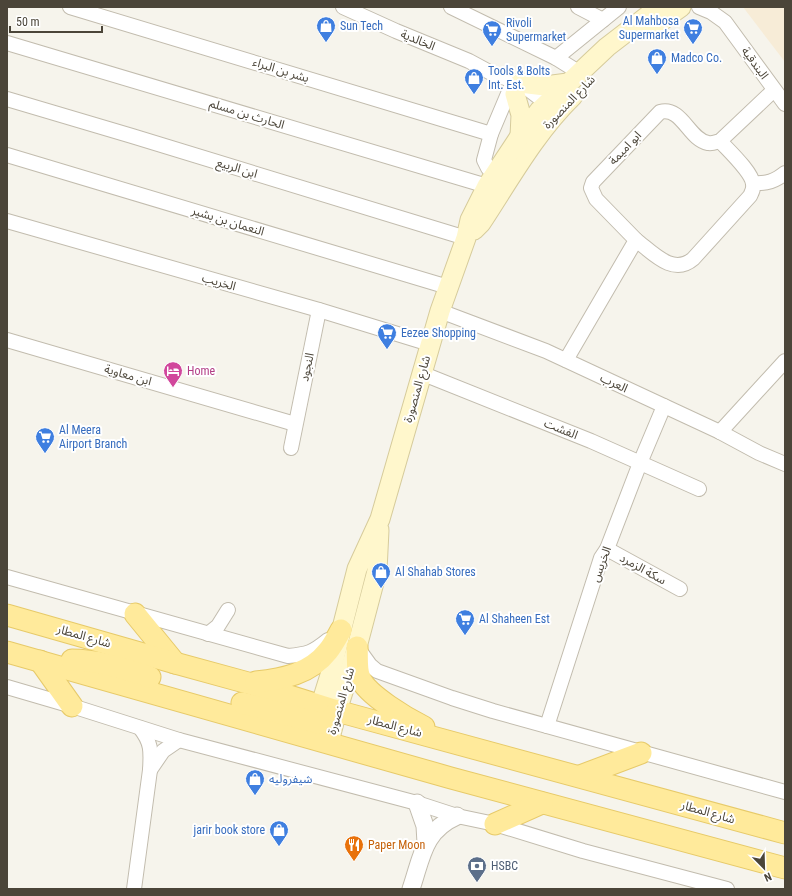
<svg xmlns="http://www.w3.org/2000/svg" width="792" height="896" font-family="'Roboto Condensed','Noto Sans Arabic',sans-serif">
	<rect width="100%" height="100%" fill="#f6f4ec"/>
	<!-- commercial -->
	<polygon fill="#f7ecd7" points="743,7 785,7 785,62"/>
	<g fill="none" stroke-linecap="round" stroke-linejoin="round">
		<!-- minor casing -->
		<g stroke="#c2bcae" stroke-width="16">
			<g id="minor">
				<polyline points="70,7 491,134"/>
				<polyline points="343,7 396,31 469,61 493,74 520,83 554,109"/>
				<polyline points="451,7 556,58 580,73"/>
				<polyline points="578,7 603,20"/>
				<polyline points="699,7 711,12 725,22 785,104"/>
				<polyline points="7,43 487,186"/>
				<polyline points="556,58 619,7"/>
				<polyline points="7,99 132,136 466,238"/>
				<polyline points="7,155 448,287"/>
				<polyline points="494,175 488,168 484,160 491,134 510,89"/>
				<path d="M753,183C767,184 775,181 785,173"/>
				<polyline points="7,221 319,310 430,344"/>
				<path d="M636,240C653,253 673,276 693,259L750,196C752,192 754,189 753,184C752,172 728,150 720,141"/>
				<polyline points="440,311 546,351 720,432 759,453 785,464"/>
				<polyline points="7,340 295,424"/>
				<path d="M566,360L636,240L596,199L591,188L593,182L660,112C682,106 689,140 708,143C712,144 716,142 720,141L774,90"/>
				<polyline points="421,373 591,441 699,489"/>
				<polyline points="720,432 785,361"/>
				<polyline points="291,448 319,310"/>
				<polyline points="607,549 680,589"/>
				<path d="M7,577L288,656C308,654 312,653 328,640"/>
				<polyline points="208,634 218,626 228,610"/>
				<polyline points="357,647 370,665 377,671 452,698 493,711 785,792"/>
				<polyline points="7,687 72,706 179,740 417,803 457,816 495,824 583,851 727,889"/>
				<polyline points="547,726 601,558 607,549 640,463 664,406"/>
				<polyline points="150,770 163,751 179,740"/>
				<path d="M134,889L150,770C151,752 152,743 140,728"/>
			</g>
		</g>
		<!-- tertiary casing -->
		<g stroke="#c2bcae" stroke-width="19">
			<g id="tertiary">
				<polyline points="417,803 425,826 426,843"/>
				<path d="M411,889C422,857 423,831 457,816"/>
			</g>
		</g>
		<!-- secondary casing -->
		<g stroke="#d6cb9b" stroke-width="21">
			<g id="secondary">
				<polyline points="649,30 681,7"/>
				<polyline points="520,83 545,86 568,83"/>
				<polyline points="515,94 521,115 520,136"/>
				<path d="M474,230L481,223C510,179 535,133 573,96"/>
				<polyline points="316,720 330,675 357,569 380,519 440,311 466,238 470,220 487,186 520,136 539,111 607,47 659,7"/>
				<polyline points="329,742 337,711 357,647 377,571 379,530"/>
			</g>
		</g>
		<!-- primary casing -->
		<g stroke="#e7ca69" stroke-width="23">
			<g id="primary">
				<polyline points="135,614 175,663"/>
				<polyline points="7,615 175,663 248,683 337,711 785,833"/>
				<path d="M357,647C358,657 356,669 360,678C367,695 408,719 424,727"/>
				<polyline points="7,652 451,778 785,868"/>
				<path d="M72,660C99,660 124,669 150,677"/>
				<polyline points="40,661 72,706"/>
				<path d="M256,682C283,679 310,674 328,651C333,645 337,637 341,630"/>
				<path d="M242,703L319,723C327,723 333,719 337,711"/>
				<polyline points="580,776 641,753"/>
				<polyline points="495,824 542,803"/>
			</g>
		</g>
		<!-- minor -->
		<use href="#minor" stroke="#fff" stroke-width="14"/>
		<!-- tertiary -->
		<use href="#tertiary" stroke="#fff" stroke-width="17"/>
		<!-- secondary -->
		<use href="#secondary" stroke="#fff7cc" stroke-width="19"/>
		<!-- primary -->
		<use href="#primary" stroke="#ffea9b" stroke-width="21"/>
	</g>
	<!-- icons -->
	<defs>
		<g id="shop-pin" transform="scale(1)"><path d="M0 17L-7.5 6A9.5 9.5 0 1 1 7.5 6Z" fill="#3f7fe0" stroke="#fff"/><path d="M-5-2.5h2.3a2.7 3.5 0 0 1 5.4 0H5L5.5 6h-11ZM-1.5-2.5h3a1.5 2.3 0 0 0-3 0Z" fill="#fff"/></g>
		<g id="supermarket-pin" transform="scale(1)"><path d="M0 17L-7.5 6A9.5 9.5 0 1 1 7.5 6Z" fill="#3f7fe0" stroke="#fff"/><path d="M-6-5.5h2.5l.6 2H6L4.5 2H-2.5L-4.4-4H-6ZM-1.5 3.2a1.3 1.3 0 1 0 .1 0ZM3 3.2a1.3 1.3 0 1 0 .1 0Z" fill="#fff"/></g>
		<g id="hotel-pin" transform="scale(1)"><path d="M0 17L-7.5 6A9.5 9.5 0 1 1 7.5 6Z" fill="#d1479c" stroke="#fff"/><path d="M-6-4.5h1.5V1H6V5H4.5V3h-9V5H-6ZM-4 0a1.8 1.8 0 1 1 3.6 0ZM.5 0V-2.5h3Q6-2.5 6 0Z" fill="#fff"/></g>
		<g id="restaurant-pin" transform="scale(1)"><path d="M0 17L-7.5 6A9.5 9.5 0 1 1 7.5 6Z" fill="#e8710a" stroke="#fff"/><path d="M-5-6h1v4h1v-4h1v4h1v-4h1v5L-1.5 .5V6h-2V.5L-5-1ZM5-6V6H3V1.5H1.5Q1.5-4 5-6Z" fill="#fff"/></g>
		<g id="bank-pin" transform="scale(1)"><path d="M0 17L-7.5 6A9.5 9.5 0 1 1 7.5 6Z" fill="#5c6f8a" stroke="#fff"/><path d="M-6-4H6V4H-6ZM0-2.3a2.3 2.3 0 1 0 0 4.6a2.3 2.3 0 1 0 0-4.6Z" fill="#fff"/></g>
	</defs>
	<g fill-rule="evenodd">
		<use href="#shop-pin" x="326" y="26"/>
		<use href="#supermarket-pin" x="693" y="28"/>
		<use href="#supermarket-pin" x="492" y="30"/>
		<use href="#shop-pin" x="657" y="58"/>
		<use href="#shop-pin" x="474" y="78"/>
		<use href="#supermarket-pin" x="387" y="333"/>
		<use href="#hotel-pin" x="173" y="371"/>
		<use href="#supermarket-pin" x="45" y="437"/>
		<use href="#shop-pin" x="381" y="572"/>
		<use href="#supermarket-pin" x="465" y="619"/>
		<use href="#shop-pin" x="255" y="779"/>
		<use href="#shop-pin" x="279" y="830"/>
		<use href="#restaurant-pin" x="354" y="845"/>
		<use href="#bank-pin" x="477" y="866"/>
	</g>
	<g text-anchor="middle" stroke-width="4" stroke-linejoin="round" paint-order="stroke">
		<!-- shop labels -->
		<g font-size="12" fill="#366cbe" stroke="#fff" text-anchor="start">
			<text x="679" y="25" text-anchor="end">Al Mahbosa<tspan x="679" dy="14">Supermarket</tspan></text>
			<text x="506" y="27">Rivoli<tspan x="506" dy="14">Supermarket</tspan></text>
			<text x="340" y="30">Sun Tech</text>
			<text x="671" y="62">Madco Co.</text>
			<text x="488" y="75">Tools &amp; Bolts<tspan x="488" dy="14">Int. Est.</tspan></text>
			<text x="401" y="337">Eezee Shopping</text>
			<text x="59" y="434">Al Meera<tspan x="59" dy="14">Airport Branch</tspan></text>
			<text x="395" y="576">Al Shahab Stores</text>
			<text x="479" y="623">Al Shaheen Est</text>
			<text x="269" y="783">شيفروليه</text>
			<text x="265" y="834" text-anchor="end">jarir book store</text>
		</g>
		<!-- street labels -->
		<g font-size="12" fill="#4b4539" stroke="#fff">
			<text transform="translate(418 40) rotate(22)" y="4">الخالدية</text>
			<text transform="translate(755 63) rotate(54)" y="4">البندقية</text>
			<text transform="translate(281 70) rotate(17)" y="4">بشر بن البراء</text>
			<text transform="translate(569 102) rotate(-46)" y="4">شارع المنصورة</text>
			<text transform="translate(247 114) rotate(17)" y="4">الحارث بن مسلم</text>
			<text transform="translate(625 148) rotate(-46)" y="4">ابو اميمة</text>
			<text transform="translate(237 168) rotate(17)" y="4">ابن الربيع</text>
			<text transform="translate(228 221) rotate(17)" y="4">النعمان بن بشير</text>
			<text transform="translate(219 282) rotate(16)" y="4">الخريب</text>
			<text transform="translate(307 367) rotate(-78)" y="4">النجود</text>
			<text transform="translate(128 375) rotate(16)" y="4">ابن معاوية</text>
			<text transform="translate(614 383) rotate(25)" y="4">العرب</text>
			<text transform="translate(417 389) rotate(-74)" y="4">شارع المنصورة</text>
			<text transform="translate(561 429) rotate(22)" y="4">الفشت</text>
			<text transform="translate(601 564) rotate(-69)" y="4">الخريس</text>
			<text transform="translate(643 569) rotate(29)" y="4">سكة الزمرد</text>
			<text transform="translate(84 636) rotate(16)" y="4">شارع المطار</text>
			<text transform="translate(341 701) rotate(-74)" y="4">شارع المنصورة</text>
			<text transform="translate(395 726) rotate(15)" y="4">شارع المطار</text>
			<text transform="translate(708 812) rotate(16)" y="4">شارع المطار</text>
		</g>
		<!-- hotel labels -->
		<g font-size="12" fill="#b23c85" stroke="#fff" text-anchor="start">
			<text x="187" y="375">Home</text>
		</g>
		<!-- food labels -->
		<g font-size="12" fill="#c56008" stroke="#fff" text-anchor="start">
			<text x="368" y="849">Paper Moon</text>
		</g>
		<!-- service labels -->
		<g font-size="12" fill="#4e5e75" stroke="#fff" text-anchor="start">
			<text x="491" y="870">HSBC</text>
		</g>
	</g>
	<!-- border -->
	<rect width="792" height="896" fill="none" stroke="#4b4539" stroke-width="16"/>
	<!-- north arrow -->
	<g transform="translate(764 868) rotate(157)" stroke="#ffffff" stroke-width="3" paint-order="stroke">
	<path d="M0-3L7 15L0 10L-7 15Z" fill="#4b4539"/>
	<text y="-6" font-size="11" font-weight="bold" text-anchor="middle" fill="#4b4539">N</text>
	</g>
	<!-- scale -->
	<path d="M10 26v6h92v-6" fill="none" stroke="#4b4539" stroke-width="2"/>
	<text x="16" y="26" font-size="12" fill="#4b4539" stroke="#ffffff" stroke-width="3" paint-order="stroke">50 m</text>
</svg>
